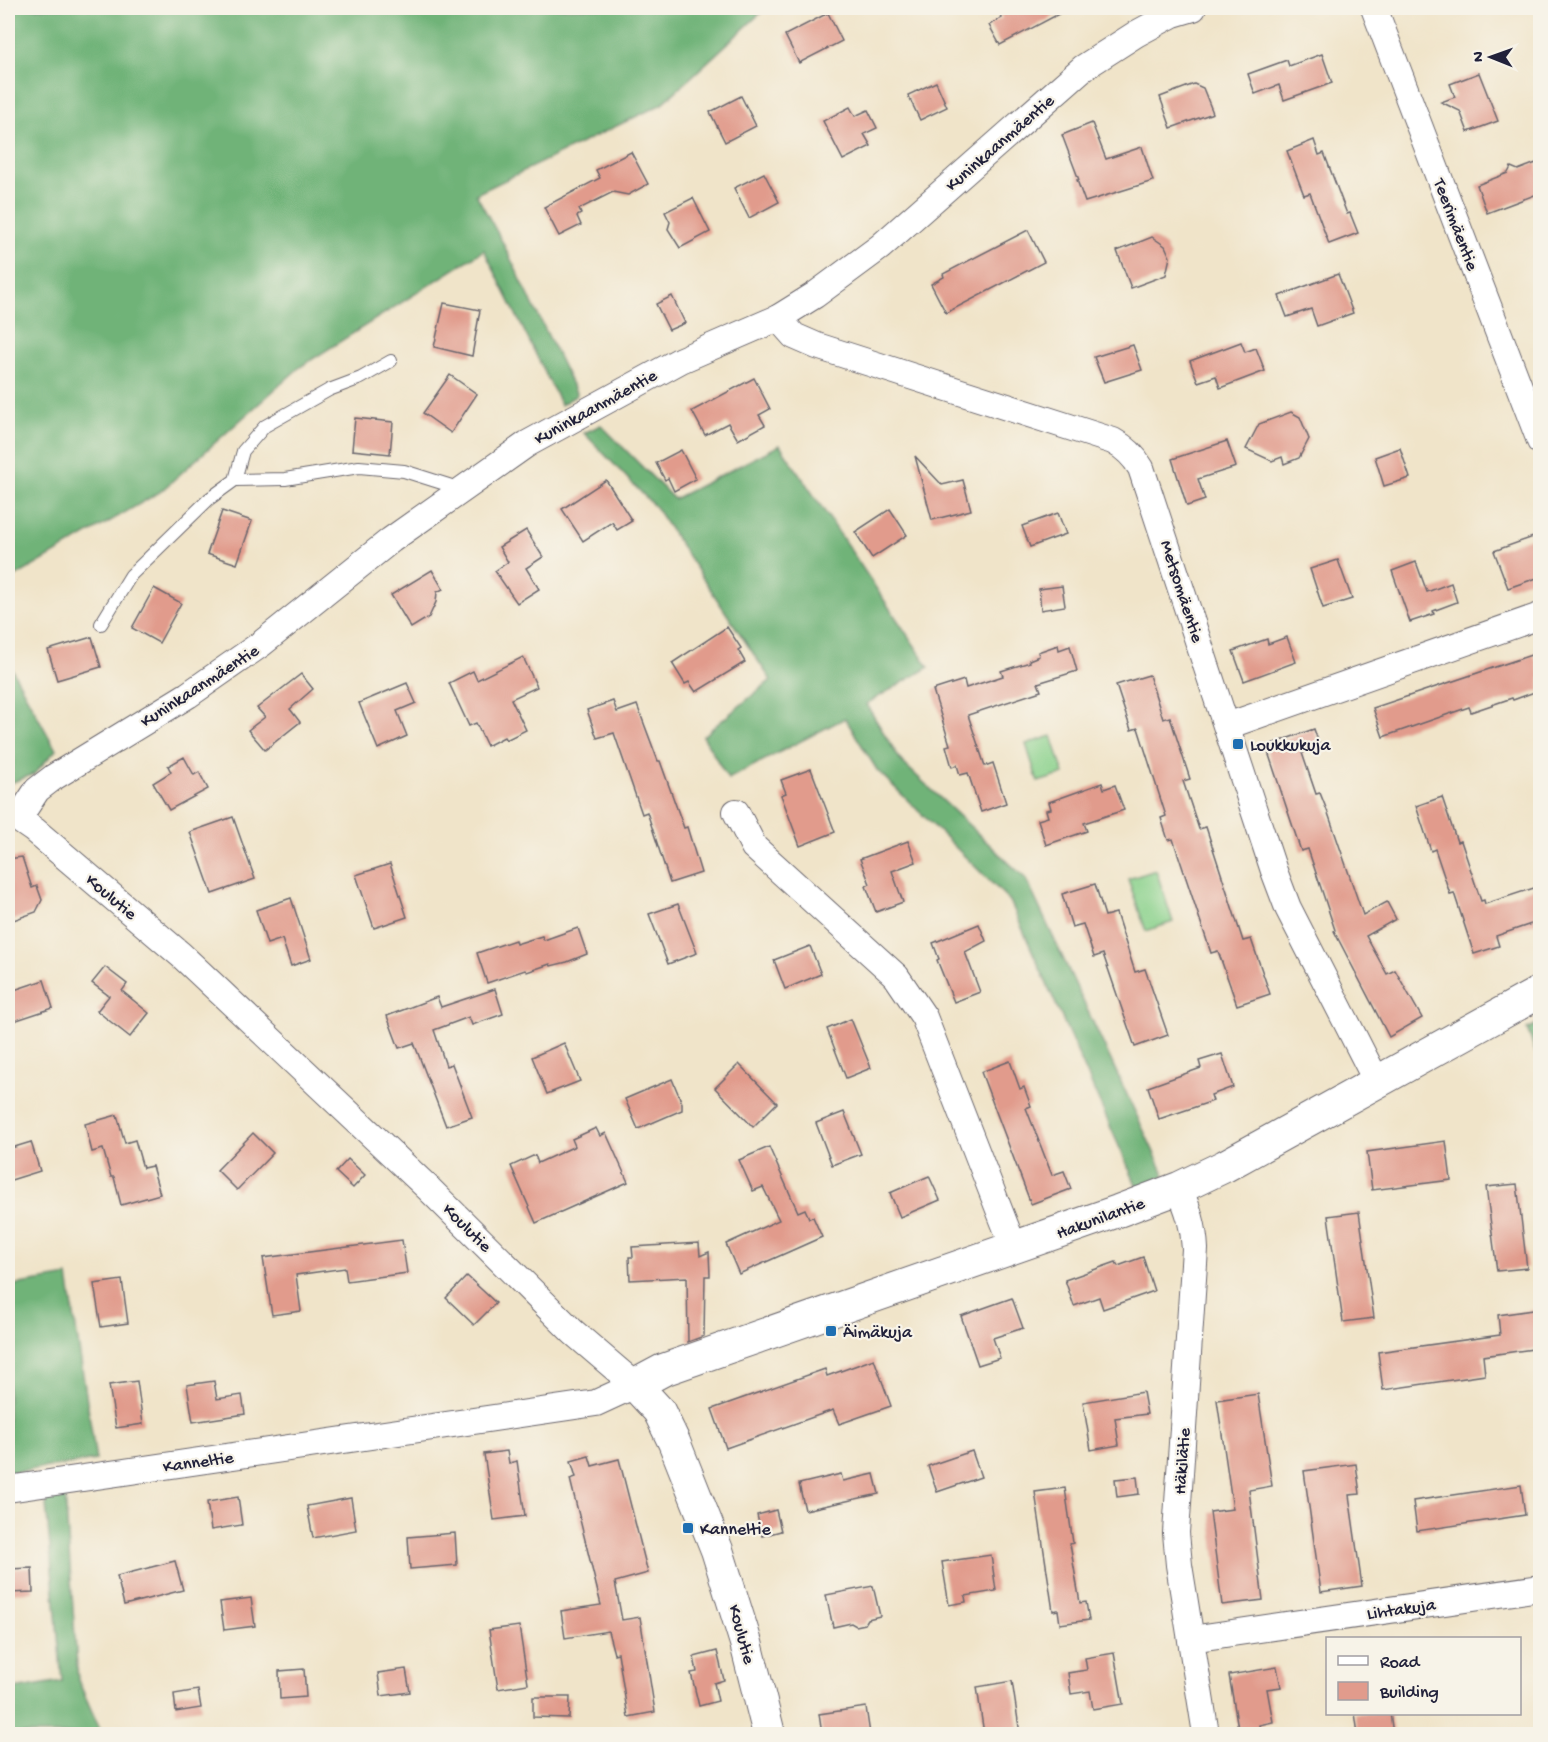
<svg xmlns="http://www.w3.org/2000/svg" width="1548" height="1742" font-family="'Gochi Hand',sans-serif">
	<rect width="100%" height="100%" fill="#f7f3e8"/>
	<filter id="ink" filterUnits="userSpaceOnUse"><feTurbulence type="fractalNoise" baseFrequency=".0167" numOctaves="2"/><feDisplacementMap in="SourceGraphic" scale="12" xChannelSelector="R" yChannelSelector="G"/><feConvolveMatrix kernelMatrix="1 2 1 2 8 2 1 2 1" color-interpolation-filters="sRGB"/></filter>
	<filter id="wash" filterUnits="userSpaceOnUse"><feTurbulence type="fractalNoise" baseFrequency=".008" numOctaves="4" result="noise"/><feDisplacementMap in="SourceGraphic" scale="24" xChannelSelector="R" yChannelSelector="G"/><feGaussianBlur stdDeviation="1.35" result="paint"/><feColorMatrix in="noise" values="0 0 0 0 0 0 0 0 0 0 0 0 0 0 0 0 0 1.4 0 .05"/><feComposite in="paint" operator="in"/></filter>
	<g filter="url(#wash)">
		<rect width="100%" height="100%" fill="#f0e4c9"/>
		<!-- green -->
		<g fill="#8ad18c" stroke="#567a64" stroke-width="1.5">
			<polygon points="1052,736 1064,774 1038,782 1026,744"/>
			<polygon points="1156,870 1173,922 1146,931 1128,879"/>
		</g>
		<!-- forest -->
		<g fill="#6fb378" stroke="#486a5a" stroke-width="1.5">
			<polygon points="8,8 766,8 662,104 476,194 502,241 577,395 561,405 484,250 300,367 160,492 8,581"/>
			<polygon points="601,425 674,499 780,445 929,667 866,704 901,761 1026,879 1165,1176 1138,1189 1010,901 877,770 845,718 728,779 703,736 771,680 656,508 584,433"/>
			<polygon points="8,662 56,750 34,774 8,784"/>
			<polygon points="1540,1023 1540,1064 1527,1029"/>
			<polygon points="68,1276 96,1460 8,1473 8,1286"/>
			<polygon points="45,1493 65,1494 78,1680 102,1734 8,1734 8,1690 62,1681"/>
		</g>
		<g id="blocks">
			<!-- building -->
			<g fill="#e19b8c">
				<polygon points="996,8 1070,8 1000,45 989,25 1002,18"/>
				<polygon points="828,13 842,41 799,63 785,35"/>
				<polygon points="1322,54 1332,83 1284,100 1279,85 1255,94 1248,74 1287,60 1289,66"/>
				<polygon points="1479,73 1498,121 1468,132 1460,111 1441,102 1455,97 1450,84"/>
				<polygon points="936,82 947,107 920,120 908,95"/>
				<polygon points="1194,84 1203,88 1213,113 1171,128 1160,97"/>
				<polygon points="741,96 756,126 725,142 710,112"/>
				<polygon points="850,107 855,116 868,110 877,128 864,134 871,146 843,160 823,121"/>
				<polygon points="1092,123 1106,159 1142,147 1153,181 1085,202 1077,180 1079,180 1062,135"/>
				<polygon points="1314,140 1319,155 1324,153 1347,214 1350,213 1358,233 1329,244 1310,193 1304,195 1287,151"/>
				<polygon points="631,152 648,184 628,195 613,192 579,209 581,214 577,216 581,225 559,236 544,207 600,178 596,170"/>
				<polygon points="1536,163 1540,176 1540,193 1487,213 1477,185 1508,173 1511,167 1518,170"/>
				<polygon points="764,173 779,202 749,218 734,188"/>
				<polygon points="693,198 710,232 680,248 668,229 670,222 665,212"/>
				<polygon points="1028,230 1044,262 946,313 931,284 944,277 943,274"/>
				<polygon points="1152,237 1165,246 1170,257 1166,275 1131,288 1117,251"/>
				<polygon points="1338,274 1353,313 1317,326 1311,309 1287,317 1279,296"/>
				<polygon points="672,296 685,323 669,330 656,304"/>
				<polygon points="444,303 480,310 472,356 434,347"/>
				<polygon points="1241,342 1245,352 1256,348 1265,371 1220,388 1216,376 1198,382 1190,361"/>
				<polygon points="1133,345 1142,370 1104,382 1094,357"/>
				<polygon points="450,375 477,394 451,433 423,413"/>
				<polygon points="754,378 770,409 759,415 765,425 738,440 728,423 705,435 692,411"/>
				<polygon points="1291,412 1300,417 1309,439 1299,458 1284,464 1282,457 1272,461 1246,449 1259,424"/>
				<polygon points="355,418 393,422 390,454 352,450"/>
				<polygon points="1227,441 1236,467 1198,479 1205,500 1187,506 1172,459"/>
				<polygon points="1400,448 1410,478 1384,486 1375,457"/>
				<polygon points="681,450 696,479 674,491 668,478 665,480 656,463"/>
				<polygon points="915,456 942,485 963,480 971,510 932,520"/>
				<polygon points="606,480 632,521 617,530 612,522 583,541 562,509"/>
				<polygon points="890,509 907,535 872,558 855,532"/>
				<polygon points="222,511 252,521 237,564 207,554"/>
				<polygon points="1058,513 1066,534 1030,547 1022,526"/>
				<polygon points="526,530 543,557 526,568 539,589 517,603 495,571 508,562 499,547"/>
				<polygon points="1536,536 1540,548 1540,577 1508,588 1494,551"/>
				<polygon points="1338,560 1352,599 1323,608 1310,569"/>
				<polygon points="1416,562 1427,592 1451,583 1457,602 1433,611 1434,614 1410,622 1392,571"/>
				<polygon points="432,570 443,589 437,592 436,602 429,617 411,628 391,595"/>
				<polygon points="1062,586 1065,606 1041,610 1039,589"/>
				<polygon points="154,588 181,603 159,643 132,628"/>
				<polygon points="727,627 741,648 738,650 745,662 696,692 689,682 685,684 672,663"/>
				<polygon points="92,637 101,667 57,680 48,650"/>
				<polygon points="1287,637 1296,662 1244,681 1233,651 1267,639 1268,644"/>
				<polygon points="1058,645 1059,650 1070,646 1077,671 1038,683 1041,691 968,715 985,766 993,763 1006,803 981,812 968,773 960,775 957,765 952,767 946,746 950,745 933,690 964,680 966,688 1003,676 1001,671 1030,662 1029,660 1039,656 1038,652"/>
				<polygon points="1534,654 1540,674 1540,690 1513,700 1512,698 1471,712 1469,707 1383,737 1373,708"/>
				<polygon points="523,657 537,687 511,699 526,730 506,740 504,737 487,746 476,723 469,726 449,683 473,671 477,680"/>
				<polygon points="301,674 313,689 290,709 300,722 265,750 248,730 265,717 257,708"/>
				<polygon points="1149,675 1163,719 1170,717 1190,779 1183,781 1199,829 1206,827 1243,941 1251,939 1270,994 1237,1005 1218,951 1211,953 1173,839 1168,840 1161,818 1166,816 1138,728 1131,730 1116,685"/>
				<polygon points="407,683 416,703 397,711 407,736 378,749 359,703"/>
				<polygon points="613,701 617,712 637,705 658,761 660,761 684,828 687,827 701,873 670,883 647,812 642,814 614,733 597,738 587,710"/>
				<polygon points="1314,729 1320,747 1302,753 1316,794 1320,793 1328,813 1363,915 1387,902 1396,919 1366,936 1387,974 1395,970 1422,1018 1389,1037 1334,931 1335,930 1308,849 1301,851 1266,746"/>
				<polygon points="184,757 194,775 199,772 208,789 169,810 153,783 171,772 168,766"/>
				<polygon points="811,769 835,832 800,846 781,795 786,793 781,780"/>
				<polygon points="1102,783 1104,789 1115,785 1124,810 1084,823 1087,831 1046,845 1038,820 1048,817 1046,810 1051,809 1049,802"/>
				<polygon points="1442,797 1457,842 1461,841 1481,901 1484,900 1485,904 1540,886 1540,921 1496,936 1499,946 1474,954 1454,893 1450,894 1435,849 1431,851 1416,806"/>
				<polygon points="233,817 255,879 212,894 190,832"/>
				<polygon points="908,841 916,862 892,871 903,902 876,912 866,886 870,884 860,859"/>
				<polygon points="22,857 32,888 37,886 42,900 36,912 8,922 8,859"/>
				<polygon points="390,864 407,917 374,928 356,875"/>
				<polygon points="1095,884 1105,916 1116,913 1135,972 1145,969 1168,1035 1135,1047 1103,954 1094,957 1083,924 1072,927 1062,894"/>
				<polygon points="291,898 311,959 291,966 282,939 267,944 256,910"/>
				<polygon points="678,904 697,953 668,964 649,914"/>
				<polygon points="979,924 986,941 965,952 980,992 954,1002 937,960 939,959 933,943"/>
				<polygon points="578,928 587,954 567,962 551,966 550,964 527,972 525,970 487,983 477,953 515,940 516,944 542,936 544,940"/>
				<polygon points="810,946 821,974 785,989 774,960"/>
				<polygon points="105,967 127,984 122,991 149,1013 130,1037 97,1011 109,996 92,983"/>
				<polygon points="44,980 53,1008 8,1023 8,992"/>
				<polygon points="495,989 503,1014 472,1025 469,1017 434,1030 446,1066 452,1064 472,1117 446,1126 414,1043 399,1048 387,1016 437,997 441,1007"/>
				<polygon points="851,1019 871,1068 846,1078 827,1029"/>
				<polygon points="564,1043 580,1081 547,1094 532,1057"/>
				<polygon points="1222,1054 1233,1087 1211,1095 1213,1101 1159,1119 1148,1087 1201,1068 1199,1061"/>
				<polygon points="1010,1061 1020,1089 1024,1087 1031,1106 1026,1108 1052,1175 1064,1171 1071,1189 1031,1204 981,1072"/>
				<polygon points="739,1064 777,1103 753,1127 715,1088"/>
				<polygon points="672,1079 682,1103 682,1110 638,1129 625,1099"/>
				<polygon points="844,1112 861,1154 832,1165 816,1123"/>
				<polygon points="117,1115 125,1143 135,1140 143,1168 152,1166 160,1194 121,1205 114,1177 111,1177 103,1149 92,1152 85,1124"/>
				<polygon points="596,1128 600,1136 606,1133 628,1182 536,1223 511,1166 535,1155 538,1163 575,1146 572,1139"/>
				<polygon points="253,1133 273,1153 237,1190 217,1170"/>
				<polygon points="1446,1141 1451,1180 1372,1190 1367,1152"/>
				<polygon points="31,1142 40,1171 8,1181 8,1149"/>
				<polygon points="769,1147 798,1212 805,1209 809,1218 813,1217 822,1237 739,1274 726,1244 779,1220 763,1187 753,1191 739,1160"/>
				<polygon points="348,1159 365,1175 353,1188 336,1172"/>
				<polygon points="929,1176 940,1200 900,1217 890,1193"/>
				<polygon points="1517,1184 1527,1268 1497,1271 1486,1187"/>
				<polygon points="1359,1212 1374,1318 1343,1322 1328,1216"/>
				<polygon points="402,1240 407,1273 347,1281 345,1268 296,1275 301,1311 272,1315 263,1258"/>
				<polygon points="699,1243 700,1256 709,1252 710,1276 705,1276 704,1336 688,1342 687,1277 630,1280 629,1257 633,1257 632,1247"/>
				<polygon points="1143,1257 1154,1291 1103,1309 1099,1297 1074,1306 1065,1280 1116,1262 1118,1266"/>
				<polygon points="467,1276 496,1303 474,1325 446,1298"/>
				<polygon points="122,1280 128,1323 101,1327 94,1284"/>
				<polygon points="1012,1298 1023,1328 993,1338 1000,1358 978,1365 961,1316"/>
				<polygon points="1540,1309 1540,1348 1483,1356 1485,1375 1383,1390 1378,1352 1500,1335 1498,1315"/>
				<polygon points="874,1359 891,1406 839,1424 833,1410 726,1448 712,1409 825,1369 827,1376"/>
				<polygon points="137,1381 143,1424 116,1428 109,1385"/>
				<polygon points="214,1381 217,1399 242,1395 245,1414 193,1422 187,1385"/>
				<polygon points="1143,1392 1147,1414 1115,1418 1119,1445 1091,1450 1083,1402"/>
				<polygon points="1258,1394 1272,1486 1249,1490 1263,1600 1222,1605 1210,1512 1233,1509 1217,1400"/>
				<polygon points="507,1451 509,1463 517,1461 525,1516 494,1520 484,1454"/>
				<polygon points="972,1451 981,1477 937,1492 928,1466"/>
				<polygon points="589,1456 592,1466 619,1459 648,1573 615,1582 622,1620 640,1617 655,1712 628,1717 618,1653 614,1654 608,1631 565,1638 561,1611 601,1605 570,1479 576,1477 571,1461"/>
				<polygon points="1356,1464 1360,1494 1349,1495 1362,1586 1321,1592 1304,1471"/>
				<polygon points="841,1474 843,1481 874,1474 879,1494 805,1510 799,1484"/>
				<polygon points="1137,1477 1139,1494 1117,1497 1115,1479"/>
				<polygon points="1521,1485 1525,1515 1417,1531 1413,1501"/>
				<polygon points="1065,1488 1073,1543 1070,1544 1080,1603 1086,1602 1089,1620 1060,1624 1058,1610 1053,1611 1035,1492"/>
				<polygon points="238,1497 242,1525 211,1530 207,1502"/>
				<polygon points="351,1498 356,1530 313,1538 307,1506"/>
				<polygon points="776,1510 781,1531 762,1536 757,1515"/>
				<polygon points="455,1533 457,1565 410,1569 408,1537"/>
				<polygon points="991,1555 996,1591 965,1596 966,1602 949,1605 942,1562"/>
				<polygon points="175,1561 183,1590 124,1605 117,1576"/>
				<polygon points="32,1568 33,1592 8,1593 8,1569"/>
				<polygon points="873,1586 880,1616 868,1619 865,1624 856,1626 851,1623 833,1627 826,1595"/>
				<polygon points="251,1598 255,1626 224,1630 220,1602"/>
				<polygon points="519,1626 528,1684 498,1689 489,1630"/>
				<polygon points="717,1651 724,1680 714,1683 718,1701 699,1706 691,1673 697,1672 694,1657"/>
				<polygon points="1114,1653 1123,1704 1093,1709 1090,1691 1071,1694 1068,1673 1087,1670 1085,1658"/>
				<polygon points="1277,1667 1281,1687 1267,1689 1273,1722 1259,1725 1260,1734 1239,1734 1229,1675"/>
				<polygon points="304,1669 306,1697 280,1699 279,1671"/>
				<polygon points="406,1669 410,1692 381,1696 378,1673"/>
				<polygon points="1012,1681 1020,1734 984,1734 977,1687"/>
				<polygon points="198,1690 201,1708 176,1712 174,1694"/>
				<polygon points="533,1697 570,1697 569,1718 533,1717"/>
				<polygon points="866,1707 870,1734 822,1734 819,1714"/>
				<polygon points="1355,1713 1390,1713 1393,1734 1358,1734"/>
			</g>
		</g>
	</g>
	<g filter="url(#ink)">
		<use href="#blocks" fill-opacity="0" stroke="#6a666d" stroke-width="1.5"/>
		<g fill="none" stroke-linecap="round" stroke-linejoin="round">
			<!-- service casing -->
			<g stroke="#6a666d" stroke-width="14">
				<g id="service">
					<polyline points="235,480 285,479 359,467 404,471 461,489"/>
					<polyline points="101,624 131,575 209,499 235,480 243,451 265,426 329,390 361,378 391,361"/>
				</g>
			</g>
			<!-- minor casing -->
			<g stroke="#6a666d" stroke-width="28">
				<g id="minor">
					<polyline points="1374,8 1540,441"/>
					<path d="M778,318L794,336L817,346L1113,441C1126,448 1134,456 1141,468L1274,871L1288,908L1377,1082"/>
					<polyline points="1227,726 1540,616"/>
					<polyline points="736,812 754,847 896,976 924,1017 1014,1248"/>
					<polyline points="8,815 18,819 34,830 181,955 428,1188 573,1332 635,1385 596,1403 8,1489"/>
					<polyline points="18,819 37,790 54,777 188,695 261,644 391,540 527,444 681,360 778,318 815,295 880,247 1083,68 1136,34 1173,14 1193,8"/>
					<path d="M1179,1188C1188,1209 1194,1226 1195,1249L1176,1533L1179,1565L1206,1734"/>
					<polyline points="1191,1639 1540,1588"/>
				</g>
			</g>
			<!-- tertiary casing -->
			<g stroke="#6a666d" stroke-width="34">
				<polyline id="tertiary" points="769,1734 746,1643 717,1550 674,1442 659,1411 635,1385 663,1370 1118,1211 1179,1188 1225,1166 1540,992"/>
			</g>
			<!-- service -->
			<use href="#service" stroke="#fff" stroke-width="12"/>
			<!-- minor -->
			<use href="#minor" stroke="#fff" stroke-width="26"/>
			<!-- tertiary -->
			<use href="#tertiary" stroke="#fff" stroke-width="32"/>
		</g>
	</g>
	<!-- markers -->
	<g fill="#1f6fb2" stroke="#f7f3e8" stroke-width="2">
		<rect x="1232" y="738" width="12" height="12" rx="3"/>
		<rect x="825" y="1325" width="12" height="12" rx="3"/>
		<rect x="682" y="1522" width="12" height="12" rx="3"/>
	</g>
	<g text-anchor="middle" stroke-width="4.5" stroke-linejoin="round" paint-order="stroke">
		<!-- street labels -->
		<g font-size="18" fill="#22223b" stroke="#f7f3e8">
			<text transform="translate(999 142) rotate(-41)" y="6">Kuninkaanmäentie</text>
			<text transform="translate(1457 224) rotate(69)" y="6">Teerimäentie</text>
			<text transform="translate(595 406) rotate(-29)" y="6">Kuninkaanmäentie</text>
			<text transform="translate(1183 591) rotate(72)" y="6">Metsomäentie</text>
			<text transform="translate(199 685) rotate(-33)" y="6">Kuninkaanmäentie</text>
			<text transform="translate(112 896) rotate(40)" y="6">Koulutie</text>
			<text transform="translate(1100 1217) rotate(-20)" y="6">Hakunilantie</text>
			<text transform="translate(468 1227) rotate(45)" y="6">Koulutie</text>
			<text transform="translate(198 1461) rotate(-8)" y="6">Kanneltie</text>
			<text transform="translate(1181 1461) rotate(-86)" y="6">Häkilätie</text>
			<text transform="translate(1401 1608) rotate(-8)" y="6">Lihtakuja</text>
			<text transform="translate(743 1634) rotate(75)" y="6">Koulutie</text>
		</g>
		<!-- poi labels -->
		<g font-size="18" fill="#22223b" stroke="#f7f3e8" text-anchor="start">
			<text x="1250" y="750">Loukkukuja</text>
			<text x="843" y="1337">Äimäkuja</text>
			<text x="700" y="1534">Kanneltie</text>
		</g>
	</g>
	<!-- margin -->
	<rect width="1548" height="1742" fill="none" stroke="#f7f3e8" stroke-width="30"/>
	<!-- legend -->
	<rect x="1326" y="1637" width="195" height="78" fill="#f7f3e8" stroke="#a29fa3" stroke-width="1.5"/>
	<rect x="1338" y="1656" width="30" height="9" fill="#ffffff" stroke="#a29fa3" stroke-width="1.5"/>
	<text x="1380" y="1667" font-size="18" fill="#22223b">Road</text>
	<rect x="1338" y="1682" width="30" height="18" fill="#e19b8c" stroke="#a29fa3" stroke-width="1.5"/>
	<text x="1380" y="1697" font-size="18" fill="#22223b">Building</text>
	<!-- north arrow -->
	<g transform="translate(1491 57) rotate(271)" stroke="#f7f3e8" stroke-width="4.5" paint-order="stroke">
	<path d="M0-4.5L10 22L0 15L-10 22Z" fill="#22223b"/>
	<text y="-9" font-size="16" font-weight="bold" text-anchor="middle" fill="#22223b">N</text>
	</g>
</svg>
